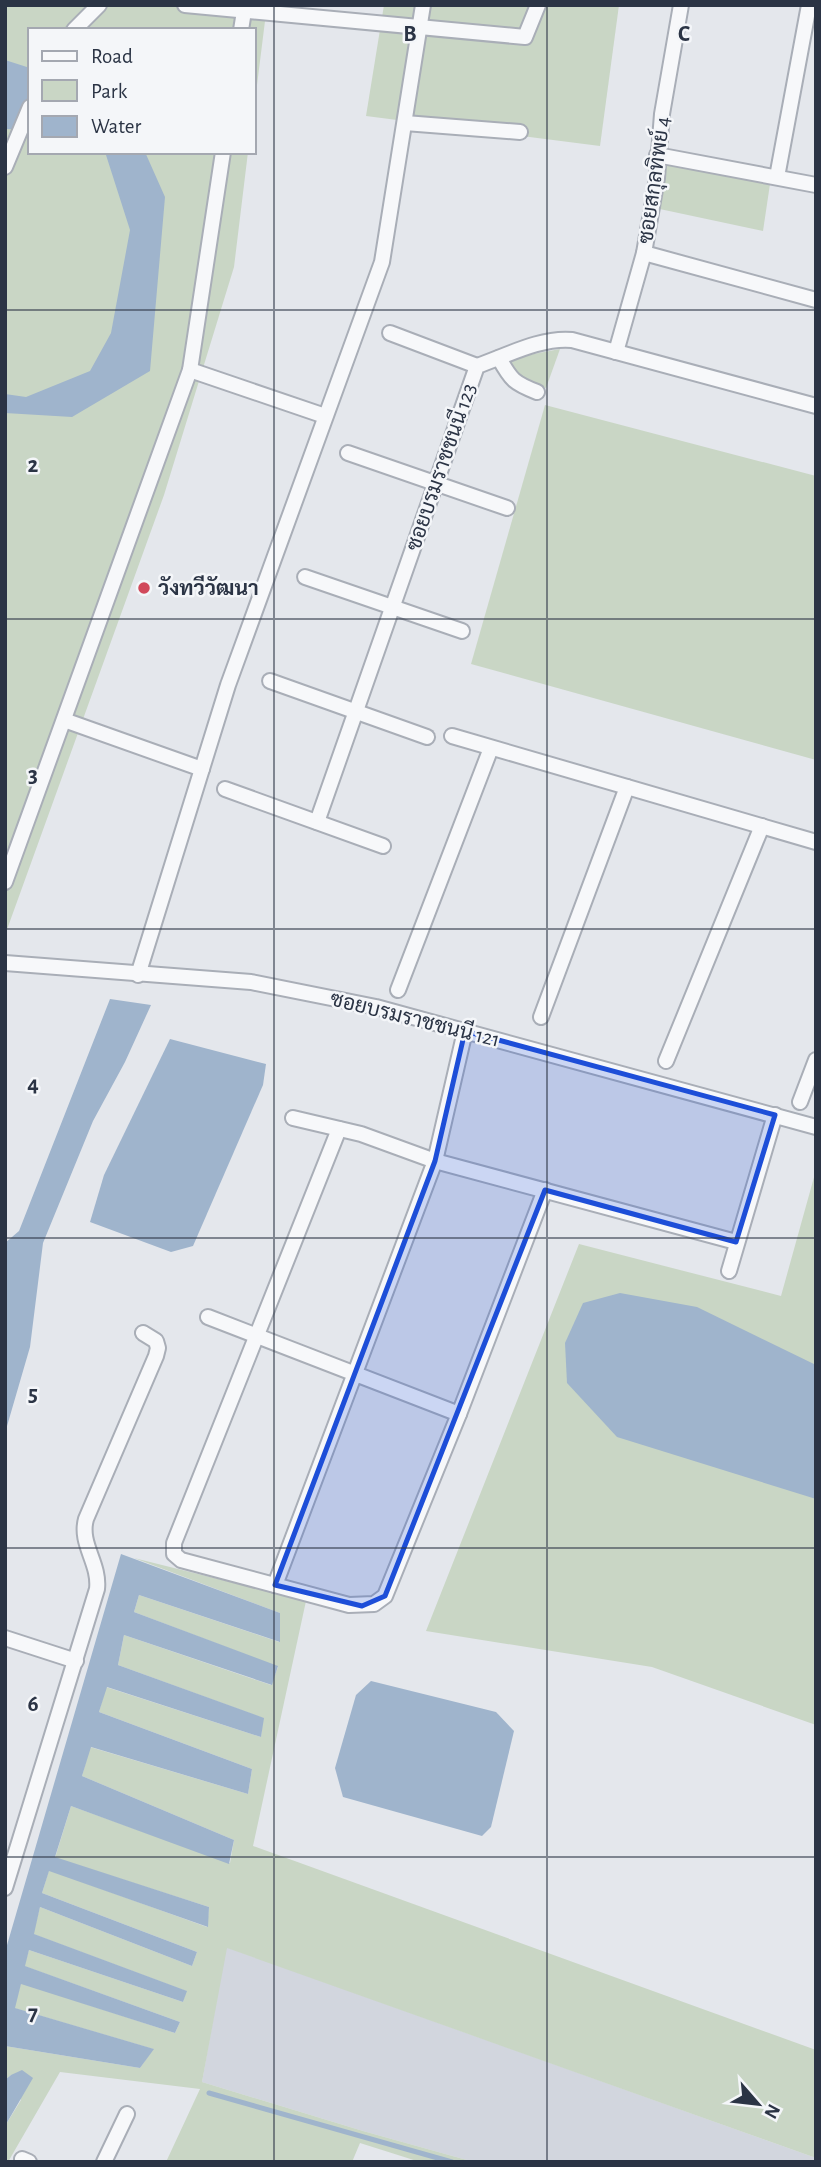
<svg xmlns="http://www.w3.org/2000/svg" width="821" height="2167" font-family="'Alegreya Sans',Sarabun,sans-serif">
	<rect width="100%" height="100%" fill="#e4e7ec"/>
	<!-- built -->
	<polygon fill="#d2d6de" points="226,1947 816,2158 816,2162 474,2162 363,2131 202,2082"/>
	<!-- green -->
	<g fill="#c9d6c5">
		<polygon points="5,5 267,5 254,109 254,30 30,30 30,152 248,152 234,267 164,495 5,935"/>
		<polygon points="384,5 619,5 600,146 366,116"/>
		<polygon points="662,163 770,184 763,231 655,208"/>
		<polygon points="560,349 546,388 516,379 508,364 523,356"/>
		<polygon points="545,405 816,476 816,760 471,664"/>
		<polygon points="816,1170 816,1725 652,1667 426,1631 579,1244 781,1296"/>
		<polygon points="134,1558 306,1601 253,1846 816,2050 816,2158 227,1948 202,2082 363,2131 474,2162 420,2162 360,2143 352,2162 166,2162 200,2089 60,2072 8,2162 5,2162 5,2126 21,2100 11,2075 5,2080 5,2046 140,2068 153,2049 14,2008 21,1983 175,2033 180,2022 24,1966 29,1950 183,2002 186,1991 33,1934 40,1907 192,1966 197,1952 42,1893 49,1870 207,1927 209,1907 55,1858 71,1806 230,1863 234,1840 82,1776 90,1747 248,1794 252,1769 99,1712 106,1687 261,1737 263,1718 118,1665 124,1635 271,1685 278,1667 134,1612 139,1595 279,1642 280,1613"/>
	</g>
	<!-- water -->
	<g fill="#9fb4cc">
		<polygon points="5,60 30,68 30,130 5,129"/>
		<polygon points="99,152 145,152 165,197 150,371 72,417 5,413 5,394 26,397 90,371 111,333 130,230 106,155"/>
		<polygon points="110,999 151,1005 125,1062 93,1121 43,1243 30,1347 5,1433 5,1243 19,1231"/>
		<polygon points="170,1039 266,1064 263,1085 193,1246 171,1252 90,1222 104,1175"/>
		<polygon points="620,1293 697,1307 816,1365 816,1499 617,1437 567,1383 565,1343 583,1303"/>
		<polygon points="121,1554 280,1613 280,1642 139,1595 134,1612 278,1666 272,1685 124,1635 118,1665 264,1718 261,1737 107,1687 99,1712 252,1769 248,1794 91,1747 82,1776 234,1840 229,1864 71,1806 55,1857 209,1907 208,1927 49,1871 42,1893 197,1952 192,1966 40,1907 34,1934 187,1991 183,2002 29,1950 25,1966 180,2022 175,2033 21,1984 15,2008 154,2049 140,2068 5,2046 5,1952"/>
		<polygon points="371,1681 496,1712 514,1731 491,1827 482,1836 343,1797 335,1768 356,1695"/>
		<polygon points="22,2070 33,2078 5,2126 5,2080 11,2075"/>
	</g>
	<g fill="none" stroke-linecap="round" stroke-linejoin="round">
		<!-- stream -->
		<polyline stroke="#9fb4cc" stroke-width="5" points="209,2093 452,2162"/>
		<!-- minor casing -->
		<g stroke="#a9aeb7" stroke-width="18">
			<g id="minor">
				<polyline points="185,5 525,37 538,5"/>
				<polyline points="74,30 99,5"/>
				<polyline points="241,30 245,5"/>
				<polyline points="405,123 520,132"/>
				<polyline points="657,155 816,185"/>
				<polyline points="5,167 30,107"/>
				<polyline points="777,177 809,5"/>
				<polyline points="644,253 816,300"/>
				<polyline points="390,333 477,366"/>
				<polyline points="616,352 644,253 657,178 662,114 681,5"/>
				<path d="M499,358C511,380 514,383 537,392"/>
				<polyline points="190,370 325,416"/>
				<polyline points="348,453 507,508"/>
				<polyline points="305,577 462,631"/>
				<polyline points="270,681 427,737"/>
				<polyline points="64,720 202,769"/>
				<polyline points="452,736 816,842"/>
				<polyline points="225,789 383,846"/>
				<path d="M317,822L477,366C506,356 541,337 572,340L816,406"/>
				<polyline points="5,882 190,370 223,152"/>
				<polyline points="5,963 251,982 376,1007 816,1127"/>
				<polyline points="138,975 228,685 382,262 423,5"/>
				<polyline points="398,990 491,748"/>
				<polyline points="541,1017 627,787"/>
				<polyline points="666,1061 762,826"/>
				<polyline points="800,1102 816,1060"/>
				<polyline points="293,1118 361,1134 435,1161 736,1242"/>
				<polyline points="339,1129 174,1543 174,1554 181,1560 349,1605 374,1604 385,1596 459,1414 545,1190"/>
				<polyline points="729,1271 775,1115"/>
				<polyline points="208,1317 459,1414"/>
				<polyline points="275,1585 435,1161 465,1031"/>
				<polyline points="5,1638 76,1661"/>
				<path d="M5,1888L97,1589C100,1563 79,1544 86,1519L156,1356L158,1348L156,1341L143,1333"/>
				<polyline points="22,2159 29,2162"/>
				<polyline points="104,2162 127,2114"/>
			</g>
		</g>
		<!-- minor -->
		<use href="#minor" stroke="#f7f8fa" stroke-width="14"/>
	</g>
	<!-- marked area -->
	<path fill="#1d4ed8" fill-opacity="0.2" stroke="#1d4ed8" stroke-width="5" stroke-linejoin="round" d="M465,1031L775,1115L736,1242L545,1190L385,1596L362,1606L275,1585L435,1161Z"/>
	<!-- grid -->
	<path fill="none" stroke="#2b3445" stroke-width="2" stroke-opacity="0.55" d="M274,5V2162M547,5V2162M5,310H816M5,619H816M5,929H816M5,1238H816M5,1548H816M5,1857H816"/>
	<!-- markers -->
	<circle fill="#d1495b" stroke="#f4f6f9" stroke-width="2.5" cx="144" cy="588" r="7"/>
	<g text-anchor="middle" stroke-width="5" stroke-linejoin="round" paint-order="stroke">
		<!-- street labels -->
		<g font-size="21" fill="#2b3445" stroke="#f4f6f9">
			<text transform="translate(654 180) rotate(-82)" y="7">ซอยสกุลทิพย์ 4</text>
			<text transform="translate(441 467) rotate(-71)" y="7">ซอยบรมราชชนนี 123</text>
			<text transform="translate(415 1019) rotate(14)" y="7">ซอยบรมราชชนนี 121</text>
		</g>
		<!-- poi labels -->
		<g font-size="21" font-weight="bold" fill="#2b3445" stroke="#f4f6f9" text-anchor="start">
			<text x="158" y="595">วังทวีวัฒนา</text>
		</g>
	</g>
	<g font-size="23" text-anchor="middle" font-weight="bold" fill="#2b3445" stroke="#f4f6f9" stroke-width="5" stroke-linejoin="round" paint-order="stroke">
		<text x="410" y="41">B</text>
		<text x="684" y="41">C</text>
		<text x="33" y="472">2</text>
		<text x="33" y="782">3</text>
		<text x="33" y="1091">4</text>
		<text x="33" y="1401">5</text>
		<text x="33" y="1711">6</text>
		<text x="33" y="2020">7</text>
	</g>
	<!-- border -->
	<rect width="821" height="2167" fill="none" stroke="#2b3445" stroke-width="14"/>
	<!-- legend -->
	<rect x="28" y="28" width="228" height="126" fill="#f4f6f9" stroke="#a4a8b1" stroke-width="2"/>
	<rect x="42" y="51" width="35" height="10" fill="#f7f8fa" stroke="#a4a8b1" stroke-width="2"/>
	<text x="91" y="63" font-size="21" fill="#2b3445">Road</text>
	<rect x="42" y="80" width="35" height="21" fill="#c9d6c5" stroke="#a4a8b1" stroke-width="2"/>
	<text x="91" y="98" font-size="21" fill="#2b3445">Park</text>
	<rect x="42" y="116" width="35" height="21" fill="#9fb4cc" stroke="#a4a8b1" stroke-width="2"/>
	<text x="91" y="133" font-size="21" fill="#2b3445">Water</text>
	<!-- north arrow -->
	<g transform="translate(758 2104) rotate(118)" stroke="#f4f6f9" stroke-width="5" paint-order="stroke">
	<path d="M0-5L12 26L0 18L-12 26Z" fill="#2b3445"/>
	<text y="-10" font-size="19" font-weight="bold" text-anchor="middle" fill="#2b3445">N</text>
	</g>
</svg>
